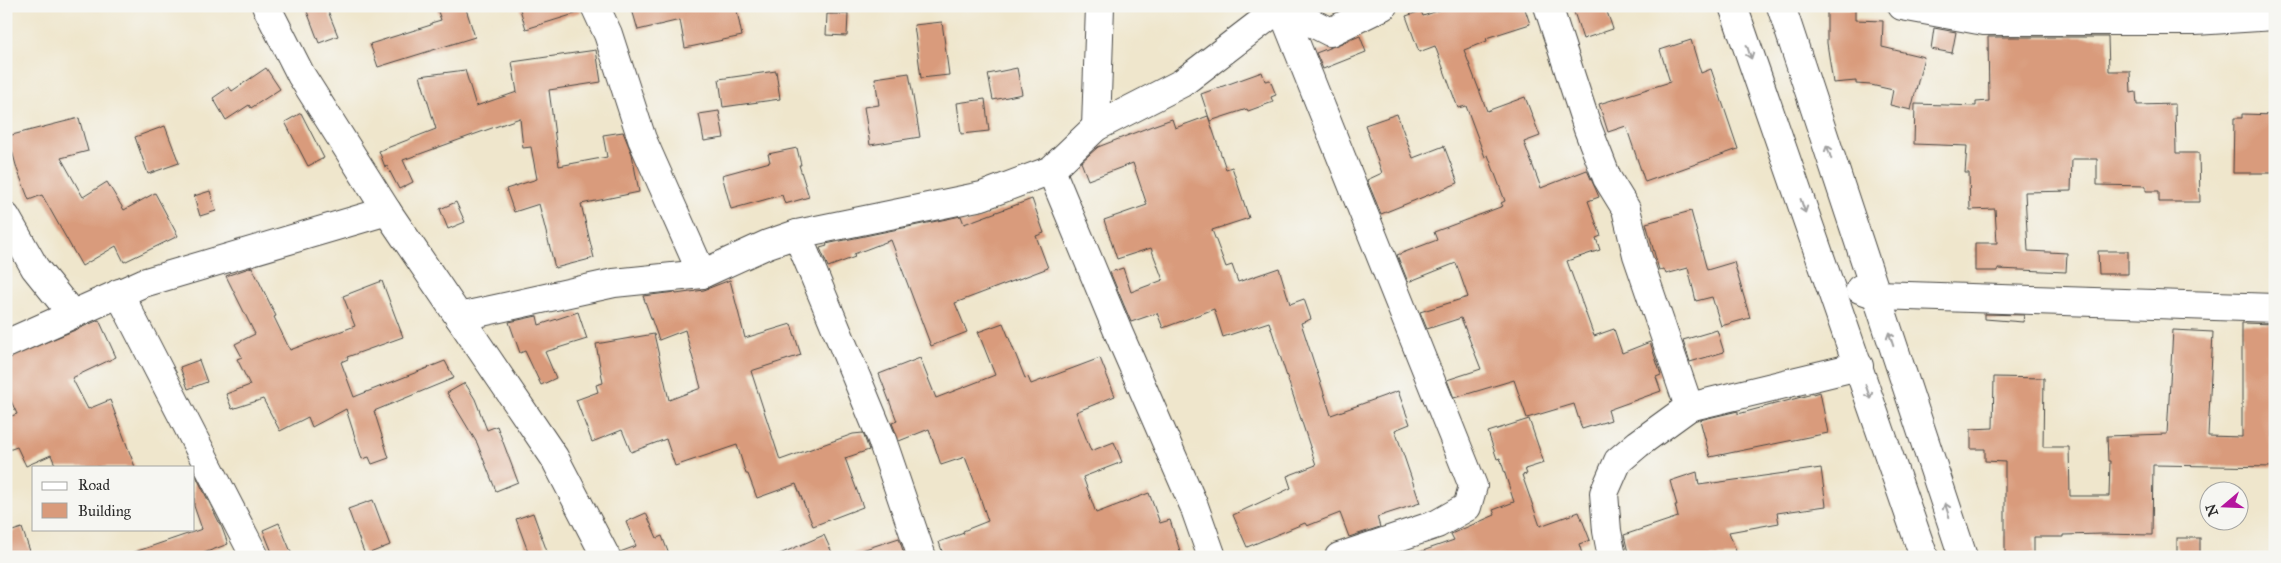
<svg xmlns="http://www.w3.org/2000/svg" width="2281" height="563" font-family="'IM FELL Great Primer',serif">
	<rect width="100%" height="100%" fill="#f6f6f2"/>
	<filter id="ink" filterUnits="userSpaceOnUse"><feTurbulence type="fractalNoise" baseFrequency=".02" numOctaves="2"/><feDisplacementMap in="SourceGraphic" scale="10" xChannelSelector="R" yChannelSelector="G"/><feConvolveMatrix kernelMatrix="1 2 1 2 8 2 1 2 1" color-interpolation-filters="sRGB"/></filter>
	<filter id="wash" filterUnits="userSpaceOnUse"><feTurbulence type="fractalNoise" baseFrequency=".0096" numOctaves="4" result="noise"/><feDisplacementMap in="SourceGraphic" scale="20" xChannelSelector="R" yChannelSelector="G"/><feGaussianBlur stdDeviation="1.12" result="paint"/><feColorMatrix in="noise" values="0 0 0 0 0 0 0 0 0 0 0 0 0 0 0 0 0 1.4 0 .05"/><feComposite in="paint" operator="in"/></filter>
	<g filter="url(#wash)">
		<rect width="100%" height="100%" fill="#efe6cc"/>
		<g id="blocks">
			<!-- building -->
			<g fill="#d99b7b">
				<polygon points="305,6 326,6 338,36 319,43"/>
				<polygon points="436,6 465,6 475,37 378,67 370,44 431,25 431,23 441,20"/>
				<polygon points="519,6 580,6 581,12 526,29"/>
				<polygon points="631,6 736,6 742,36 685,48 680,20 638,30"/>
				<polygon points="1451,6 1524,6 1530,24 1486,38 1487,41 1464,50 1487,111 1525,97 1540,136 1524,142 1541,188 1587,170 1596,190 1599,197 1588,201 1601,236 1596,238 1600,250 1567,261 1594,336 1614,329 1622,353 1650,342 1661,375 1656,377 1661,391 1608,410 1611,420 1582,429 1574,404 1527,418 1514,380 1454,398 1447,380 1481,369 1461,318 1427,329 1420,312 1468,297 1456,263 1408,282 1397,255 1437,240 1434,232 1503,206 1501,203 1505,201 1488,155 1485,157 1466,106 1458,108 1435,46 1419,52 1406,16 1421,11 1423,16"/>
				<polygon points="1572,6 1605,6 1613,29 1583,39"/>
				<polygon points="1827,9 1855,9 1855,20 1883,21 1882,47 1924,57 1911,110 1890,105 1893,90 1871,85 1856,84 1856,81 1833,83 1827,43"/>
				<polygon points="827,14 848,14 847,36 826,35"/>
				<polygon points="942,22 949,75 921,78 914,25"/>
				<polygon points="1934,28 1956,32 1952,53 1931,49"/>
				<polygon points="1360,36 1366,52 1323,69 1316,53"/>
				<polygon points="1988,37 2108,37 2109,71 2130,71 2131,93 2136,92 2137,105 2175,104 2176,153 2199,153 2200,202 2159,202 2159,191 2146,191 2146,186 2097,185 2097,159 2072,159 2071,191 2025,192 2028,251 2067,253 2066,272 1998,269 1998,271 1975,271 1975,243 1997,243 1995,209 1970,210 1969,173 1965,173 1967,146 1914,144 1915,104 1976,106 1976,102 1989,101"/>
				<polygon points="1691,40 1701,73 1711,69 1738,149 1645,182 1626,126 1608,132 1599,104 1670,82 1660,50"/>
				<polygon points="596,50 601,82 549,90 559,166 607,157 603,135 623,132 632,154 639,192 581,204 594,258 555,268 539,204 514,212 506,189 537,179 531,147 523,148 520,118 403,160 413,182 399,189 387,166 385,167 379,151 436,129 420,76 465,70 476,106 517,92 512,62"/>
				<polygon points="266,68 280,89 251,108 249,105 226,120 213,98 229,87 232,91"/>
				<polygon points="1017,68 1022,94 993,100 988,74"/>
				<polygon points="776,71 780,99 723,107 719,79"/>
				<polygon points="1262,72 1265,81 1270,80 1276,95 1271,97 1273,102 1248,111 1247,109 1210,121 1201,94"/>
				<polygon points="909,73 920,137 870,145 864,107 879,105 875,78"/>
				<polygon points="985,99 989,131 961,134 957,103"/>
				<polygon points="719,111 724,138 704,141 699,114"/>
				<polygon points="301,113 324,158 308,166 285,122"/>
				<polygon points="1397,114 1413,158 1444,146 1458,183 1381,214 1367,180 1382,173 1365,125"/>
				<polygon points="2242,114 2275,115 2275,173 2233,173 2234,118 2242,118"/>
				<polygon points="1208,116 1226,169 1232,167 1249,218 1212,230 1226,267 1232,265 1238,282 1279,268 1290,304 1304,299 1311,319 1301,323 1331,415 1398,391 1410,424 1395,430 1420,503 1377,517 1380,527 1349,537 1340,513 1307,526 1305,523 1247,547 1233,515 1291,488 1287,476 1316,465 1269,322 1223,337 1214,309 1163,328 1157,313 1131,322 1110,272 1123,268 1131,292 1163,280 1151,248 1117,259 1104,220 1147,205 1133,163 1088,180 1081,162 1098,147 1152,126 1172,119 1175,128"/>
				<polygon points="79,118 88,151 61,158 83,197 107,182 124,210 155,193 178,236 124,262 116,246 82,266 42,195 29,200 17,169 8,136"/>
				<polygon points="165,126 179,163 148,174 135,137"/>
				<polygon points="797,148 801,165 799,165 809,197 785,204 782,195 731,209 722,175 770,162 768,154"/>
				<polygon points="210,191 216,211 200,216 194,196"/>
				<polygon points="1032,199 1044,233 1036,236 1048,268 955,303 967,332 931,346 891,240 854,254 855,257 828,267 820,248 827,246 826,244 961,216 964,224"/>
				<polygon points="456,202 465,222 448,229 440,209"/>
				<polygon points="1691,211 1707,270 1734,262 1750,318 1721,326 1712,297 1696,301 1688,268 1666,274 1664,269 1659,270 1646,223"/>
				<polygon points="2098,251 2128,251 2128,274 2099,274"/>
				<polygon points="252,267 276,316 274,317 290,350 355,326 343,296 382,281 403,337 347,357 348,359 341,362 354,397 445,361 454,378 374,411 389,458 372,464 369,457 362,459 346,409 312,427 308,417 280,431 263,399 232,409 226,394 250,385 237,359 242,357 235,344 255,334 226,276"/>
				<polygon points="730,280 745,338 791,324 801,355 751,371 780,460 853,434 863,433 869,450 845,458 863,507 813,526 796,484 757,498 748,474 746,474 737,445 675,466 666,439 631,452 622,430 592,442 576,400 598,392 596,385 603,383 596,344 654,334 669,400 701,388 685,330 659,340 643,296 675,292 676,294 704,290"/>
				<polygon points="578,312 587,339 545,352 556,378 541,385 525,351 520,353 509,322 537,316 539,325"/>
				<polygon points="1985,314 2024,315 2023,322 1985,319"/>
				<polygon points="99,320 116,357 72,378 88,409 110,400 135,467 56,467 51,455 26,466 17,447 6,451 6,418 17,414 6,390 6,359"/>
				<polygon points="1003,323 1025,378 1028,377 1031,384 1100,358 1115,396 1076,412 1091,451 1114,442 1122,462 1083,477 1096,513 1149,493 1160,523 1170,520 1182,557 944,557 939,542 964,533 963,531 988,521 977,488 965,457 941,465 929,429 899,441 892,423 897,421 879,374 920,358 936,398 995,375 978,332"/>
				<polygon points="2242,323 2275,324 2275,402 2273,402 2272,437 2275,437 2275,467 2153,465 2152,535 2102,534 2063,535 2063,537 2034,537 2034,554 2005,554 2005,462 1985,461 1985,449 1971,449 1971,429 1993,428 1994,377 2044,378 2043,447 2069,447 2070,496 2109,496 2110,461 2108,461 2107,436 2167,434 2173,330 2213,332 2208,436 2242,437"/>
				<polygon points="1717,330 1724,352 1690,362 1683,340"/>
				<polygon points="199,360 207,382 188,389 180,367"/>
				<polygon points="465,383 475,399 487,430 497,426 518,482 496,491 477,443 447,393"/>
				<polygon points="1820,392 1828,433 1710,457 1700,420 1738,411 1738,414"/>
				<polygon points="1529,419 1544,463 1525,469 1527,474 1522,475 1540,526 1579,512 1590,540 1579,544 1583,557 1415,557 1414,554 1454,540 1451,534 1495,515 1493,510 1514,502 1500,458 1497,459 1488,432"/>
				<polygon points="1821,468 1826,506 1777,513 1779,523 1729,532 1738,557 1629,557 1624,535 1678,517 1675,505 1677,505 1670,481 1697,472 1699,485"/>
				<polygon points="194,472 222,528 228,544 193,557 130,557 129,554 202,529 194,506"/>
				<polygon points="373,500 390,545 365,555 348,509"/>
				<polygon points="533,513 549,557 530,557 516,519"/>
				<polygon points="646,513 657,538 662,536 670,557 621,557 620,552 636,546 626,522"/>
				<polygon points="279,523 293,557 274,557 263,530"/>
				<polygon points="22,528 32,557 6,557 6,533"/>
				<polygon points="824,535 834,557 773,557"/>
				<polygon points="899,538 905,557 854,557 853,553"/>
				<rect x="2177" y="538" width="23" height="17"/>
			</g>
		</g>
	</g>
	<g filter="url(#ink)">
		<use href="#blocks" fill-opacity="0" stroke="#484743" stroke-width="1"/>
		<g fill="none" stroke-linecap="round" stroke-linejoin="round">
			<!-- minor casing -->
			<g stroke="#484743" stroke-width="30">
				<g id="minor">
					<polyline points="266,6 301,75 387,211 554,457 606,557"/>
					<polyline points="595,6 608,34 642,139 702,274"/>
					<polyline points="1548,6 1588,129 1607,178 1626,209 1637,255 1689,407"/>
					<polyline points="1733,6 1924,557"/>
					<polyline points="1781,6 1963,557"/>
					<polyline points="1902,6 1984,21 2195,21 2275,16"/>
					<polyline points="1281,7 1473,486 1467,507 1437,524 1339,557"/>
					<polyline points="1096,127 1100,6"/>
					<polyline points="1051,170 1119,334 1194,506 1212,557"/>
					<polyline points="6,217 35,268 72,314"/>
					<polyline points="797,234 881,437 922,557"/>
					<polyline points="1860,289 1877,295 2275,308"/>
					<polyline points="119,293 255,557"/>
					<polyline points="459,317 614,283 702,274 768,244 797,234 982,196 1051,170 1096,127 1182,83 1281,7 1330,32 1383,6"/>
					<polyline points="6,344 143,283 387,211"/>
					<polyline points="1612,557 1607,531 1604,493 1618,461 1638,444 1689,407 1859,366"/>
				</g>
			</g>
			<!-- minor -->
			<use href="#minor" stroke="#fff" stroke-width="28"/>
		</g>
		<!-- one-way arrows -->
		<defs><path id="oneway-shaft" d="M-6 0H5M1.5-3L5.5 0L1.5 3" fill="none" stroke-width="1.6" stroke-linecap="round" stroke-linejoin="round" transform="scale(1.25)"/></defs>
		<g stroke="#a0a0a0">
			<use href="#oneway-shaft" transform="translate(1749 52) rotate(71)"/>
			<use href="#oneway-shaft" transform="translate(1829 152) rotate(-108)"/>
			<use href="#oneway-shaft" transform="translate(1803 206) rotate(71)"/>
			<use href="#oneway-shaft" transform="translate(1891 339) rotate(-108)"/>
			<use href="#oneway-shaft" transform="translate(1868 392) rotate(71)"/>
			<use href="#oneway-shaft" transform="translate(1947 510) rotate(-108)"/>
		</g>
	</g>
	<!-- margin -->
	<rect width="2281" height="563" fill="none" stroke="#f6f6f2" stroke-width="25"/>
	<!-- legend -->
	<rect x="32" y="466" width="162" height="65" fill="#f6f6f2" stroke="#a5a5a2"/>
	<rect x="42" y="482" width="25" height="8" fill="#ffffff" stroke="#a5a5a2"/>
	<text x="78" y="490" font-size="15" fill="#2b2b2b">Road</text>
	<rect x="42" y="503" width="25" height="15" fill="#d99b7b" stroke="#a5a5a2"/>
	<text x="78" y="516" font-size="15" fill="#2b2b2b">Building</text>
	<!-- north arrow -->
	<g transform="translate(2224 506) rotate(251)"><circle r="24" fill="#f6f6f2" stroke="#a5a5a2"/>
	<path d="M0-4L9 19L0 12L-9 19Z" fill="#b5179e"/>
	<text y="-8" font-size="14" font-weight="bold" text-anchor="middle" fill="#2b2b2b">N</text>
	</g>
</svg>
